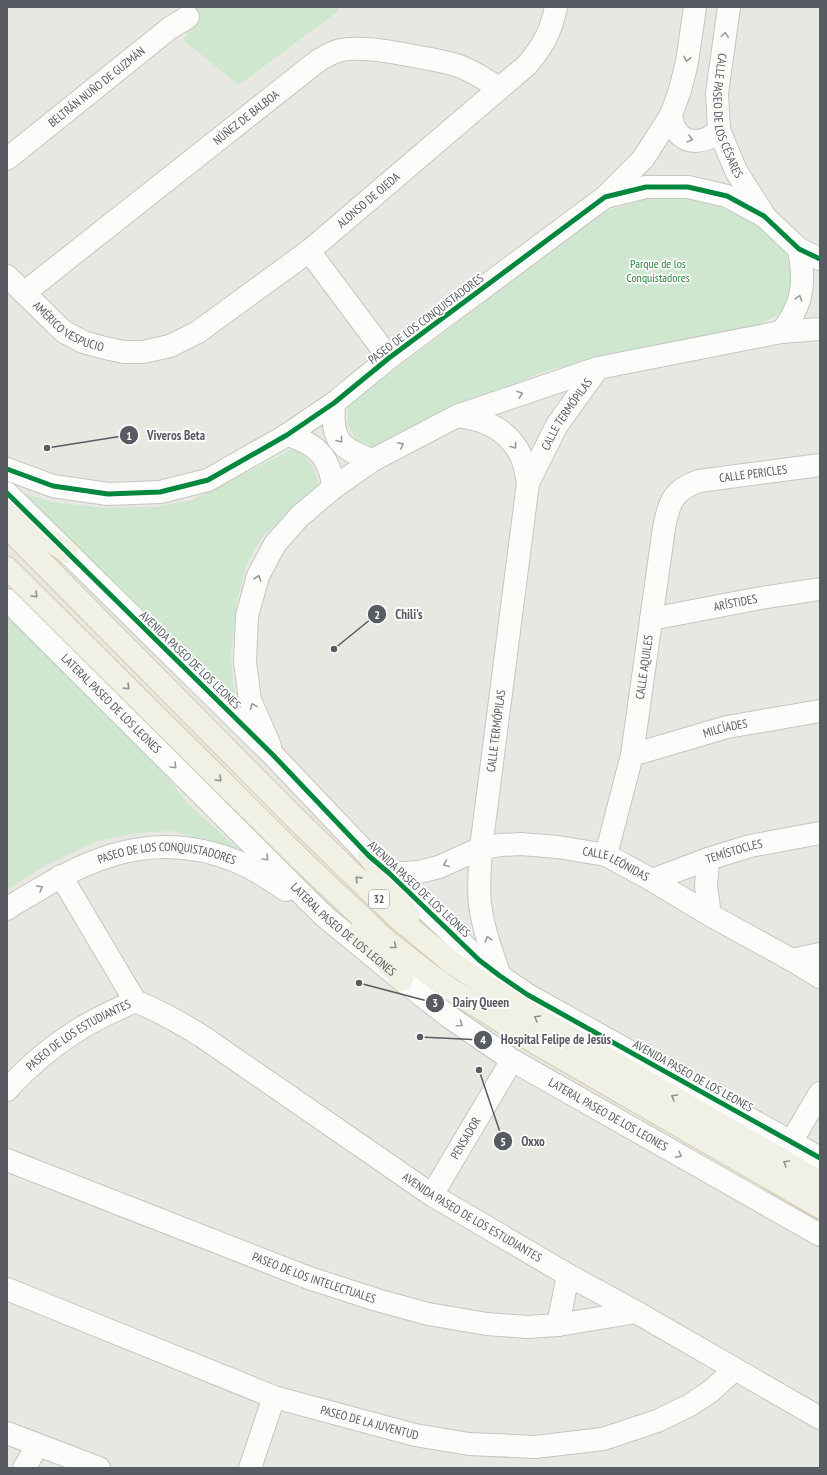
<svg xmlns="http://www.w3.org/2000/svg" width="827" height="1475" font-family="'PT Sans Narrow',sans-serif">
	<rect width="100%" height="100%" fill="#e8e8e2"/>
	<!-- green -->
	<g fill="#cee7ce">
		<polygon points="196,7 337,7 338,11 239,85 183,40 193,22"/>
		<polygon points="692,196 750,217 783,245 795,281 784,311 757,326 618,354 545,371 459,407 374,447 356,440 347,423 348,405 603,212 645,199"/>
		<path d="M295,448C311,460 315,468 319,487L313,496L285,516L263,536L247,563L237,601L231,652L233,687L244,716L14,490L52,502L104,508L156,507L192,500Z"/>
		<polygon points="7,610 151,756 188,804 244,854 174,831 136,833 97,841 44,866 7,890"/>
	</g>
	<g fill="none" stroke-linecap="round" stroke-linejoin="round">
		<!-- minor casing -->
		<g stroke="#c5c6c4" stroke-width="24">
			<g id="minor">
				<path id="s1" d="M729,7L717,93L719,130L736,171L764,215"/>
				<path d="M671,115C672,120 673,126 676,130C686,147 708,142 719,130"/>
				<path id="s2" d="M7,159L170,28L188,17"/>
				<polyline points="605,197 643,159 671,115 680,90 687,62 695,7"/>
				<polyline points="309,251 389,358"/>
				<path id="s3" d="M7,276L63,331L83,342L105,348L124,352H143L170,346L198,332L309,251L527,65C543,46 551,32 556,7"/>
				<path id="s4" d="M24,293L319,60C326,56 333,52 341,50C365,46 391,52 414,56C429,59 444,61 459,66C473,71 486,80 499,88"/>
				<path d="M781,332C785,327 790,321 793,314C805,293 803,272 799,249"/>
				<path d="M334,403C331,439 339,449 373,460"/>
				<path d="M457,416C484,419 509,430 521,456C525,464 526,474 528,483"/>
				<path d="M287,435C316,443 331,458 333,488"/>
				<polyline points="7,469 53,486 108,494 160,492 208,480 287,435 334,403 389,358 605,197 646,187 688,187 727,196 764,216 799,249 820,259"/>
				<polyline points="7,493 273,755 369,856 390,874 479,960 500,976 528,995 820,1158"/>
				<path id="s5" d="M7,600L324,916L402,980L448,1016L512,1060L820,1235"/>
				<path id="s6" d="M651,619L761,598L820,589"/>
				<polyline points="270,746 250,700 245,662 247,616 258,576 275,544 300,516 333,488 373,460 457,416 598,368 781,332 820,329"/>
				<path id="s7" d="M632,755L727,727L820,711"/>
				<path id="s8" d="M606,855L632,755L664,528C669,502 673,490 699,481L820,465"/>
				<polyline points="708,859 706,886 710,915"/>
				<path id="s9" d="M390,874L419,872L439,867L481,848L501,845L521,844L558,847L606,855L652,880L710,915L792,960L820,977"/>
				<polyline points="61,876 135,1001"/>
				<path id="s10" d="M652,880L708,859L750,846L820,833"/>
				<path id="s11" d="M7,909C17,902 28,896 38,890C103,850 165,832 238,862C255,869 271,880 286,890"/>
				<polyline points="792,960 820,954"/>
				<path id="s12" d="M500,976C492,953 483,929 480,904C478,886 480,866 481,848L528,483L557,425L598,368"/>
				<path id="s13" d="M135,1001C159,1011 181,1023 203,1037L432,1195L568,1275L636,1312L820,1418"/>
				<path id="s14" d="M7,1090C29,1065 55,1044 83,1027C99,1017 118,1009 135,1001"/>
				<polyline points="791,1142 820,1093"/>
				<path id="s15" d="M7,1160L309,1278L377,1300L428,1314L487,1324L527,1327L558,1325L636,1312"/>
				<path id="s16" d="M432,1195L512,1060"/>
				<path id="s17" d="M7,1289L274,1397L415,1435L469,1444L535,1447L603,1439L657,1421L690,1405L711,1391L734,1370"/>
				<polyline points="558,1325 568,1275"/>
				<polyline points="7,1433 99,1468"/>
				<polyline points="24,1468 38,1445"/>
				<polyline points="250,1468 274,1397"/>
			</g>
		</g>
		<!-- major casing -->
		<g stroke="#d3ccae" stroke-width="24">
			<g id="major">
				<polyline points="7,511 67,552"/>
				<polyline points="7,527 299,822 399,919 451,962 487,987 545,1023 820,1182"/>
				<polyline points="7,568 302,861 387,941 425,971 450,989 534,1042 820,1207"/>
				<polyline points="369,856 409,916"/>
				<polyline points="360,931 402,980"/>
			</g>
		</g>
		<!-- minor -->
		<use href="#minor" stroke="#fcfcfb" stroke-width="22"/>
		<!-- major -->
		<use href="#major" stroke="#f1f0e5" stroke-width="22"/>
		<!-- cycleway casing -->
		<g stroke="#fff" stroke-width="8">
			<g id="cycleway">
				<polyline points="7,469 53,486 108,494 160,492 208,480 287,435 334,403 389,358 605,197 646,187 688,187 727,196 764,216 799,249 820,259"/>
				<polyline points="7,493 273,755 369,856 390,874 479,960 500,976 528,995 820,1158"/>
			</g>
		</g>
		<!-- cycleway -->
		<use href="#cycleway" stroke="#00873e" stroke-width="5"/>
	</g>
	<!-- one-way arrows -->
	<defs><path id="oneway-chevron" d="M-2-3.5L2.5 0L-2 3.5" fill="none" stroke-width="1.6" stroke-linecap="round" stroke-linejoin="round"/></defs>
	<g stroke="#9a9b9f">
		<use href="#oneway-chevron" transform="translate(725 35) rotate(-82)"/>
		<use href="#oneway-chevron" transform="translate(687 59) rotate(101)"/>
		<use href="#oneway-chevron" transform="translate(690 139) rotate(15)"/>
		<use href="#oneway-chevron" transform="translate(799 298) rotate(-72)"/>
		<use href="#oneway-chevron" transform="translate(520 394) rotate(-19)"/>
		<use href="#oneway-chevron" transform="translate(340 440) rotate(53)"/>
		<use href="#oneway-chevron" transform="translate(401 445) rotate(-27)"/>
		<use href="#oneway-chevron" transform="translate(514 446) rotate(54)"/>
		<use href="#oneway-chevron" transform="translate(258 578) rotate(-71)"/>
		<use href="#oneway-chevron" transform="translate(253 706) rotate(-113)"/>
		<use href="#oneway-chevron" transform="translate(174 766) rotate(45)"/>
		<use href="#oneway-chevron" transform="translate(266 858) rotate(45)"/>
		<use href="#oneway-chevron" transform="translate(446 864) rotate(158)"/>
		<use href="#oneway-chevron" transform="translate(40 888) rotate(-31)"/>
		<use href="#oneway-chevron" transform="translate(488 939) rotate(-106)"/>
		<use href="#oneway-chevron" transform="translate(460 1024) rotate(35)"/>
		<use href="#oneway-chevron" transform="translate(679 1155) rotate(29)"/>
	</g>
	<g stroke="#8e8f8f">
		<use href="#oneway-chevron" transform="translate(35 595) rotate(45)"/>
		<use href="#oneway-chevron" transform="translate(127 687) rotate(45)"/>
		<use href="#oneway-chevron" transform="translate(219 779) rotate(45)"/>
		<use href="#oneway-chevron" transform="translate(358 879) rotate(-136)"/>
		<use href="#oneway-chevron" transform="translate(394 946) rotate(38)"/>
		<use href="#oneway-chevron" transform="translate(537 1018) rotate(-149)"/>
		<use href="#oneway-chevron" transform="translate(674 1097) rotate(-150)"/>
		<use href="#oneway-chevron" transform="translate(786 1163) rotate(-150)"/>
	</g>
	<g text-anchor="middle" stroke-width="3.5" stroke-linejoin="round" paint-order="stroke">
		<!-- shield labels -->
		<rect fill="#fff" stroke="#8a8c90" stroke-width="1" x="369" y="890" width="20" height="18" rx="3"/>
		<g font-size="11" font-weight="bold" fill="#585b61">
			<text x="379" y="903">32</text>
		</g>
		<!-- street labels -->
		<g font-size="12" fill="#585b61" stroke="#fff">
			<text dy="4" stroke="none"><textPath href="#s2" startOffset="115">BELTRÁN NUÑO DE GUZMÁN</textPath></text>
			<text dy="4" stroke="none"><textPath href="#s1" startOffset="111">CALLE PASEO DE LOS CÉSARES</textPath></text>
			<text dy="4" stroke="none"><textPath href="#s4" startOffset="283">NÚÑEZ DE BALBOA</textPath></text>
			<text dy="4" stroke="none"><textPath href="#s3" startOffset="437">ALONSO DE OJEDA</textPath></text>
			<text transform="translate(426 319) rotate(-37)" y="4">PASEO DE LOS CONQUISTADORES</text>
			<text dy="4" stroke="none"><textPath href="#s3" startOffset="81">AMÉRICO VESPUCIO</textPath></text>
			<text dy="4" stroke="none"><textPath href="#s12" startOffset="578">CALLE TERMÓPILAS</textPath></text>
			<text dy="4" stroke="none"><textPath href="#s8" startOffset="450">CALLE PERICLES</textPath></text>
			<text dy="4" stroke="none"><textPath href="#s6" startOffset="86">ARÍSTIDES</textPath></text>
			<text transform="translate(190 660) rotate(44)" y="4">AVENIDA PASEO DE LOS LEONES</text>
			<text dy="4" stroke="none"><textPath href="#s8" startOffset="192">CALLE AQUILES</textPath></text>
			<text dy="4" stroke="none"><textPath href="#s5" startOffset="147">LATERAL PASEO DE LOS LEONES</textPath></text>
			<text dy="4" stroke="none"><textPath href="#s7" startOffset="97">MILCÍADES</textPath></text>
			<text dy="4" stroke="none"><textPath href="#s12" startOffset="249">CALLE TERMÓPILAS</textPath></text>
			<text dy="4" stroke="none"><textPath href="#s10" startOffset="87">TEMÍSTOCLES</textPath></text>
			<text dy="4" stroke="none"><textPath href="#s11" startOffset="174">PASEO DE LOS CONQUISTADORES</textPath></text>
			<text dy="4" stroke="none"><textPath href="#s9" startOffset="234">CALLE LEÓNIDAS</textPath></text>
			<text transform="translate(419 889) rotate(43)" y="4">AVENIDA PASEO DE LOS LEONES</text>
			<text dy="4" stroke="none"><textPath href="#s5" startOffset="471">LATERAL PASEO DE LOS LEONES</textPath></text>
			<text dy="4" stroke="none"><textPath href="#s14" startOffset="91">PASEO DE LOS ESTUDIANTES</textPath></text>
			<text transform="translate(693 1076) rotate(29)" y="4">AVENIDA PASEO DE LOS LEONES</text>
			<text dy="4" stroke="none"><textPath href="#s5" startOffset="795">LATERAL PASEO DE LOS LEONES</textPath></text>
			<text dy="4" stroke="none"><textPath href="#s16" startOffset="66">PENSADOR</textPath></text>
			<text dy="4" stroke="none"><textPath href="#s13" startOffset="401">AVENIDA PASEO DE LOS ESTUDIANTES</textPath></text>
			<text dy="4" stroke="none"><textPath href="#s15" startOffset="329">PASEO DE LOS INTELECTUALES</textPath></text>
			<text dy="4" stroke="none"><textPath href="#s17" startOffset="387">PASEO DE LA JUVENTUD</textPath></text>
		</g>
		<!-- park labels -->
		<g font-size="12" fill="#2e833a" stroke="#fff">
			<text x="658" y="268">Parque de los<tspan x="658" dy="14">Conquistadores</tspan></text>
		</g>
	</g>
	<!-- callouts -->
	<path fill="none" stroke="#585b61" stroke-width="1.5" d="M47 448L129 435M334 649L377 614M359 983L435 1003M420 1037L483 1040M479 1070L503 1141"/>
	<g fill="#585b61" stroke="#fff" stroke-width="1.5">
		<circle cx="47" cy="448" r="4"/>
		<circle cx="334" cy="649" r="4"/>
		<circle cx="359" cy="983" r="4"/>
		<circle cx="420" cy="1037" r="4"/>
		<circle cx="479" cy="1070" r="4"/>
		<circle cx="129" cy="435" r="10"/>
		<circle cx="377" cy="614" r="10"/>
		<circle cx="435" cy="1003" r="10"/>
		<circle cx="483" cy="1040" r="10"/>
		<circle cx="503" cy="1141" r="10"/>
	</g>
	<g font-size="12" text-anchor="middle" font-weight="bold" fill="#fff">
		<text x="129" y="440">1</text>
		<text x="377" y="619">2</text>
		<text x="435" y="1007">3</text>
		<text x="483" y="1044">4</text>
		<text x="503" y="1146">5</text>
	</g>
	<g font-size="13" text-anchor="middle" font-weight="bold" fill="#585b61" stroke="#fff" stroke-width="3.5" stroke-linejoin="round" paint-order="stroke">
		<text x="176" y="440">Viveros Beta</text>
		<text x="409" y="619">Chili's</text>
		<text x="481" y="1007">Dairy Queen</text>
		<text x="556" y="1044">Hospital Felipe de Jesús</text>
		<text x="533" y="1146">Oxxo</text>
	</g>
	<!-- border -->
	<rect width="827" height="1475" fill="none" stroke="#585b61" stroke-width="16"/>
</svg>
